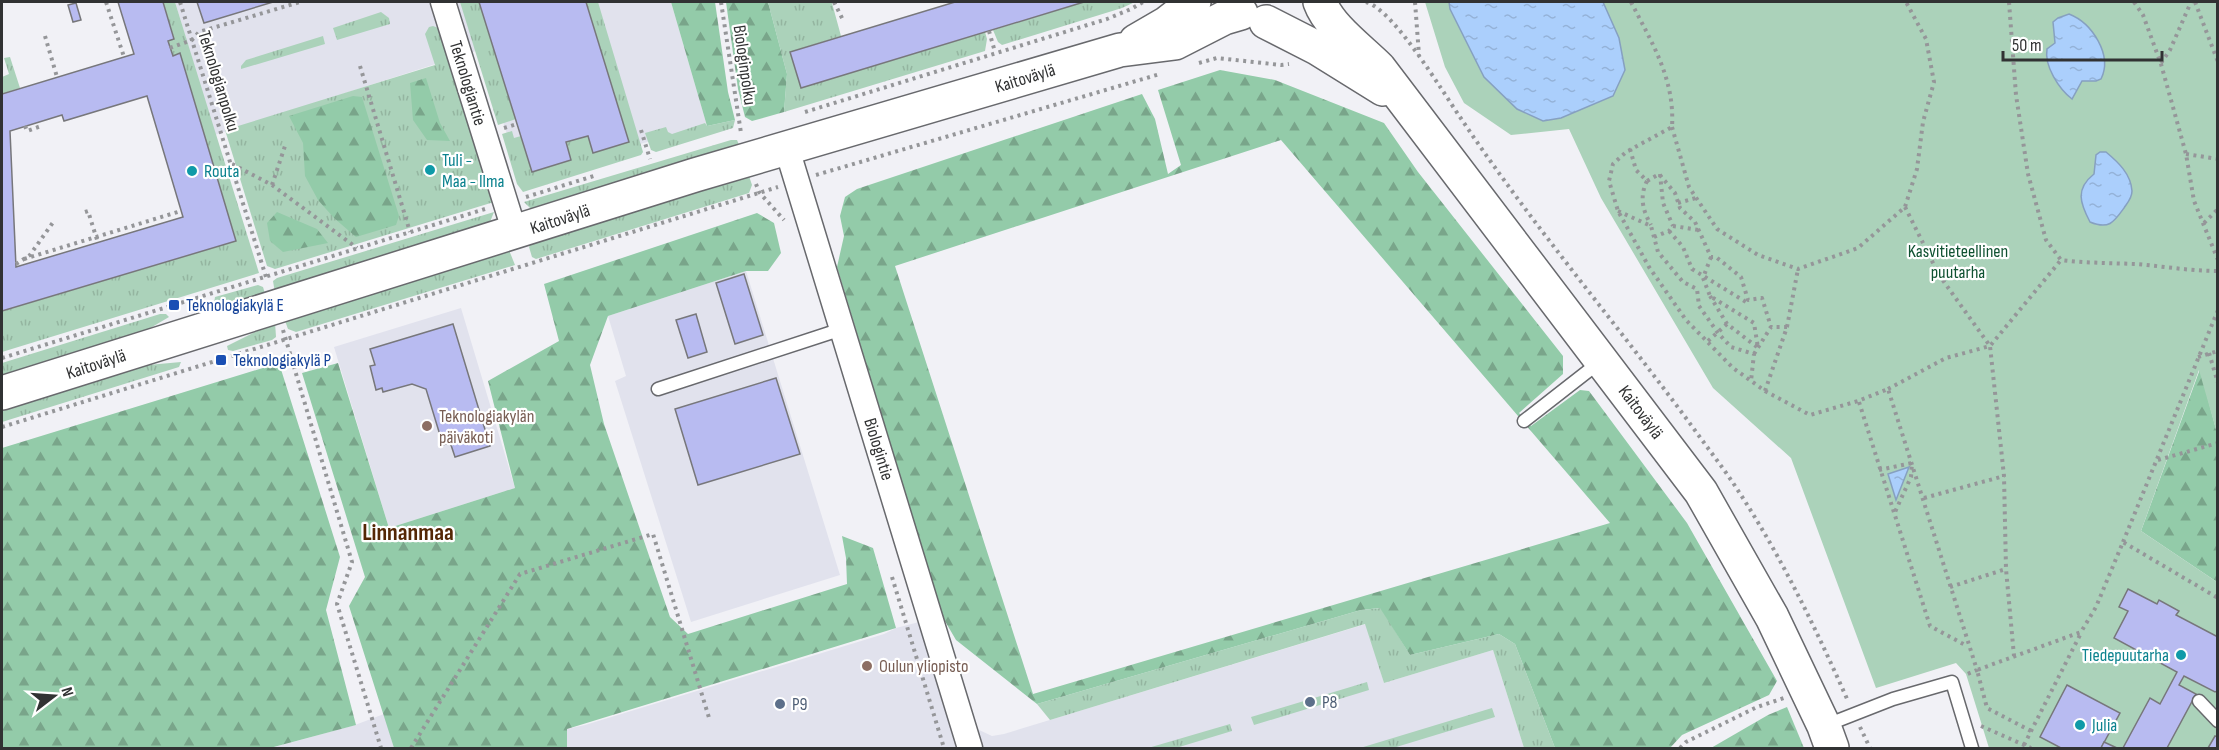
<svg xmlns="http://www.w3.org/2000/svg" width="2219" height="750" font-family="'Sofia Sans Condensed',sans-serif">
	<defs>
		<pattern id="grass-tufts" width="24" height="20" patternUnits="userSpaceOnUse" patternTransform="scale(1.5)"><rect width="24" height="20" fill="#abd2ba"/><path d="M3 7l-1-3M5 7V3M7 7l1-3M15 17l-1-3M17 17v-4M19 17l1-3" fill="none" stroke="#94b5a0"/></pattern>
		<pattern id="forest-firs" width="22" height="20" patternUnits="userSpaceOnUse" patternTransform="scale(1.5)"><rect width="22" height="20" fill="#93cba9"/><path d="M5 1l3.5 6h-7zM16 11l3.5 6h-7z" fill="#79a58a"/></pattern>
		<pattern id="water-ripples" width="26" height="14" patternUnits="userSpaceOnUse" patternTransform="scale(1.5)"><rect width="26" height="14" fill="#abcffc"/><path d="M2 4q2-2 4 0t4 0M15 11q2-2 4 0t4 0" fill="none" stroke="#94b2d8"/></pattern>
	</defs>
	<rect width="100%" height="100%" fill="#f1f1f6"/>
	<!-- built -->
	<g fill="#e1e2ed">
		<polygon points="175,2 671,2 707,126 521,176 479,50 215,135"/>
		<polygon points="746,271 840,575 691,622 615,381 626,376 608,316"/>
		<polygon points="461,308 515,488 389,528 334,347"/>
		<polygon points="942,616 977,729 992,736 1004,734 1366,624 1384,683 1493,650 1524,748 567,748 567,729 585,725 884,634 896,628"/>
		<polygon points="384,714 394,748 271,748 355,725"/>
	</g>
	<!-- grass -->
	<g fill="url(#grass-tufts)">
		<polygon points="163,2 175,2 259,273 2,352 2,311 236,241 179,54 173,56 168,41 174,38"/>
		<polygon points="460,2 479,2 516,119 498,125"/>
		<polygon points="586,2 598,2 643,152 641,155 523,192 517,184 502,134 512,131 514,138 521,136 532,172 571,160 566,142 588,136 593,153 629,142"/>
		<polygon points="768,2 832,3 841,36 790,52 801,88 985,32 987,39 985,51 784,112 787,74"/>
		<polygon points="1084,2 1135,2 1122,8 1002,45 998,42 993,30"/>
		<polygon points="381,12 389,18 390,24 337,40 333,28"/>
		<polygon points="433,26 441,29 494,202 275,269 267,266 225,130 435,65 425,34 429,27"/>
		<polygon points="323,36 325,44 241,69 241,66 246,60"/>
		<polygon points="10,57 20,88 2,94 2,77 9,74 4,58"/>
		<polygon points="735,120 733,128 656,152 651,150 645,133 666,127 668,132 672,134 705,123 707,126"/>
		<polygon points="731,140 737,140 742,152 535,213 524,202"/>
		<polygon points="749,176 752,185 749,193 536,259 532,257 529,247 531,243"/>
		<polygon points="494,212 488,227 275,293 273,281 277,278"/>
		<polygon points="509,250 515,265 296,332 288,329 284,318"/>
		<polygon points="258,285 263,287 266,297 214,303 215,297"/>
		<polygon points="160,314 166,314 169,317 130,340 2,380 2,363"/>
		<polygon points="275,322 276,337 272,340 233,351 228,350 227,346"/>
		<polygon points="181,362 179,367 2,422 2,405 126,367"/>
		<polygon points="1381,608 1410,655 1499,634 1515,644 1555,748 1524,748 1493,650 1384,683 1365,624 1050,720 1037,704 1361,610"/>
		<polygon points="1367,682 1369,690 1254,725 1251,717"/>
		<polygon points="1492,708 1495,717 1393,748 1360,748"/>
		<polygon points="1230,724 1232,731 1176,748 1148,748"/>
	</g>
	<!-- forest -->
	<g fill="url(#forest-firs)" fill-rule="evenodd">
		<polygon points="671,2 715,2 728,92 735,120 707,126"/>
		<polygon points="726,2 768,2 787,74 784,112 752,121 745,117 738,89"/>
		<path d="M1220,70L1275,80L1384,123L1418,172L1563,356V374L1519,413L1531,426L1580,390L1589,391L1687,523L1777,681L1769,695L1682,735L1670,748H1555L1515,644L1499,634L1410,655L1380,608L1361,610L1037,704L956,640L942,616L837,267L844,236L840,216L845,197L857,189L1142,94L1155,119L1168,174L1181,165L1158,90ZM1281,140L1610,523L1033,694L895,266Z"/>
		<polygon points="426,78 440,123 450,141 427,140 413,120 410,83"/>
		<polygon points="353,96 362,97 399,216 396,225 356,237 334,218 318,200 305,176 303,143 289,116"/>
		<polygon points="277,212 317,229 328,243 283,252 270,241 267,223"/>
		<polygon points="757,213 774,223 781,253 768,271 746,271 608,316 590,365 604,424 670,617 688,634 847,584 846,558 842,536 873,548 896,628 567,729 567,748 394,748 349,606 365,577 302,373 338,363 389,528 515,488 488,381 559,341 544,284"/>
		<polygon points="279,363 340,557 326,610 356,725 270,748 2,748 2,448"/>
		<polygon points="2200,369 2217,433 2217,582 2141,531"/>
		<polygon points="1787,707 1804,748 1711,748 1768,715"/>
	</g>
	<!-- garden -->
	<polygon fill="#abd2ba" points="1425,2 2217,2 2217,433 2199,370 2141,531 2217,582 2217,748 1989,748 1966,674 1956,663 1876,688 1791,458 1713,388 1601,198 1569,129 1511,135 1464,103 1445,67"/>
	<!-- water -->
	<g fill="url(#water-ripples)" stroke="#86a0c0" stroke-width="1.5">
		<polygon points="1449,2 1603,2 1619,38 1625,70 1613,96 1561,118 1543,121 1517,109 1484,77 1450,9"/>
		<path d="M2069,14C2092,23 2113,55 2101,79L2096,81H2082L2072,99C2059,89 2044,66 2047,49L2055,43L2053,22L2058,18Z"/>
		<path d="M2100,152H2106C2118,162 2131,174 2132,191C2132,198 2128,202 2124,208C2114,222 2109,230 2090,222C2080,203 2075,189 2094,174L2096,155Z"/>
		<polygon points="1909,467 1896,500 1888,474"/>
	</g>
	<!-- building -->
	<g fill="#b8bbf1" stroke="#77777b" stroke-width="1.5" fill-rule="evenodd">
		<path d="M118,2H163L174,39L168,41L173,56L180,53L236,241L2,311V94L134,54ZM147,96L183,217L16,267L10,131L62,115L64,121Z"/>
		<polygon points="197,2 273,2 204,23"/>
		<polygon points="479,2 586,2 629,142 593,153 588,136 566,142 571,160 532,172"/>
		<polygon points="955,2 1084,2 801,88 790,52"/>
		<polygon points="76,3 81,20 73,22 68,5"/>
		<polygon points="744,274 763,335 735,344 716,283"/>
		<polygon points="696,314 707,352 688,358 676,320"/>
		<polygon points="453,324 490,446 455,457 450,442 443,445 426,389 412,384 383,392 382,388 376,390 370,366 375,365 370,349"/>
		<polygon points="776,378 800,454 698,485 675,409"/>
		<polygon points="2128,589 2157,604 2159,600 2179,611 2176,615 2218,637 2218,690 2215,692 2184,676 2179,685 2196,694 2167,748 2123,748 2150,698 2160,704 2177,672 2114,638 2128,611 2119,607"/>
		<polygon points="2067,685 2120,713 2101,748 2061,748 2040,737"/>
		<polygon points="2215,736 2218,737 2218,748 2208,748"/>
		<polygon points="2104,742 2117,748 2101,748"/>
	</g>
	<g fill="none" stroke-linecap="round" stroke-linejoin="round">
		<!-- lane casing -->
		<g stroke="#68696d" stroke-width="15">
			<g id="lane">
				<polyline points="658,389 842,329"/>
				<polyline points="1524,421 1601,361"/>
				<polyline points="2199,701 2218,721"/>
				<polyline points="1824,726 1893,699 1952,682 1972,748"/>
			</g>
		</g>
		<!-- street casing -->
		<g stroke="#68696d" stroke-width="27">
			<g id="street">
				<polyline points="443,2 515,233"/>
				<polyline points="787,149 970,748"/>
			</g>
		</g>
		<!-- secondary casing -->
		<g stroke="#68696d" stroke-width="36">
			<g id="secondary">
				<path d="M1320,2C1329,27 1360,49 1379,68L1701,492L1772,617L1824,726L1832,748"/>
				<polyline points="1266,22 1317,48 1383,89"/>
				<polyline points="1136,41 1167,23 1194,2"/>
				<polyline points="2,393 695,175 1120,50 1175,43 1224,18 1241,13"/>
			</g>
		</g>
		<!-- path -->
		<g stroke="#959699" stroke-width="4" stroke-dasharray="3 4.5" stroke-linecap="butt">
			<polyline points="106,2 124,57"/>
			<polyline points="180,2 266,277"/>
			<polyline points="721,2 741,133"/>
			<polyline points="834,2 844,22"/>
			<path d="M1366,2C1394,10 1442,91 1460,117C1532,225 1617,324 1694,429C1709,450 1725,470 1739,492C1782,558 1816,629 1848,701"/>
			<polyline points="1415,2 1419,55"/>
			<path d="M1631,2C1652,43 1675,79 1672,127L1626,152L1613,164L1609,181L1618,211L1649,267L1686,320L1733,368L1765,391L1810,415L1858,401L1888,389L1977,670L1965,675"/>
			<path d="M2009,2L2016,95L2028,174L2046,240L2061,260C2085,263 2110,263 2135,264C2162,266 2189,271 2218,271"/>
			<polyline points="2134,2 2143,15 2161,64 2186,154 2194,201 2218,260"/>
			<polyline points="2195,2 2218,62"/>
			<polyline points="989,31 995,52"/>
			<polyline points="45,36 57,77"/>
			<polyline points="170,48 192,40 199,32 300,2"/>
			<polyline points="1199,63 1217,58 1281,65 1289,64"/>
			<polyline points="2161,63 2170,50 2191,2"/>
			<polyline points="360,66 410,232"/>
			<polyline points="805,112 1107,19 1131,9 1143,2"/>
			<polyline points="25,126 27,131 41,126"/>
			<polyline points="1672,127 1689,187 1717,229 1758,255 1798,269 1858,248 1905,207 1917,169 1923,122 1934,82 1926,39 1906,2"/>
			<polyline points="504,128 517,124"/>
			<polyline points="641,130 650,159"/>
			<polyline points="1630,149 1636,170 1647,181 1659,174 1675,193 1680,208 1695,222 1711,257 1716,257 1741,277 1748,300 1762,298 1771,327"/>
			<polyline points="2186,154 2218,159"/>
			<polyline points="232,164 272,185 357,248"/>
			<polyline points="1660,174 1663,203 1673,226"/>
			<polyline points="816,175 1160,74"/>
			<path d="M1647,181C1639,197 1643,211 1651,225"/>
			<polyline points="756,184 759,192 784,220"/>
			<polyline points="272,185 286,143"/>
			<polyline points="526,197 597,175"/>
			<polyline points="1678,203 1696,198"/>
			<polyline points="1905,207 1939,275 1990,346 2061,260"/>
			<polyline points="1618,211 1651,226 1658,252 1683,282 1697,289 1699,306 1718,333 1731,347 1754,354 1751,381"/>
			<polyline points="85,212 88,211 98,243"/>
			<polyline points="2204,223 2218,209"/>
			<polyline points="1669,231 1683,247 1692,269 1746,302 1748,300"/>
			<polyline points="1654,237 1669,231 1673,226 1699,230"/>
			<polyline points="1711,257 1703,278 1710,296 1754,323 1758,348"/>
			<polyline points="24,259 181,211"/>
			<polyline points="16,264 30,255 54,221"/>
			<polyline points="1710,296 1727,324 1757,347"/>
			<polyline points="283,330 352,562 337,604 381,748"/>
			<polyline points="1708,341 1727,324"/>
			<polyline points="2209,353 2218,383"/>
			<polyline points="1754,354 1771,327 1787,327"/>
			<polyline points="2198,357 2218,351"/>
			<polyline points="2,358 485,209"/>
			<polyline points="1888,389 1946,358 1990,346 2004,476 2006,569 2014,656"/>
			<polyline points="1765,391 1787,327 1798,269"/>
			<polyline points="1859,402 1930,626 1967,646"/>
			<polyline points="2,427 778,187"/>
			<polyline points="2158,460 2218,443"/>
			<polyline points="1879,470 1912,463 1911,477 1895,512"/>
			<polyline points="1924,498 2004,476"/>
			<polyline points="2123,542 2218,310"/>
			<polyline points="892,577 944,748"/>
			<polyline points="1950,587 2006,569"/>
			<polyline points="1981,726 2031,748"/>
			<polyline points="1860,727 1870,748"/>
			<polyline points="2031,731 1987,708 1977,670 2081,632 2096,607 2123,542 2218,598"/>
			<polyline points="2024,745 2081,633"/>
			<polyline points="411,748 520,574 653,534 710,721"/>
			<polyline points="1680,748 1686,742 1757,707 1784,698"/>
		</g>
		<!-- lane -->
		<use href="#lane" stroke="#fff" stroke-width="12"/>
		<!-- street -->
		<use href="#street" stroke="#fff" stroke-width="24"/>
		<!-- secondary -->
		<use href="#secondary" stroke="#fff" stroke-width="33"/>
	</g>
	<!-- markers -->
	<g fill="#0f9aa8" stroke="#fff" stroke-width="2">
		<circle cx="430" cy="170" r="6"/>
		<circle cx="192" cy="171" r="6"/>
		<circle cx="2181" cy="655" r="6"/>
		<circle cx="2080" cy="725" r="6"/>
	</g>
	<g fill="#1a4fb4" stroke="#fff" stroke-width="2">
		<rect x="168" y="299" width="12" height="12" rx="3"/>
		<rect x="215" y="354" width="12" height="12" rx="3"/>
	</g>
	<g fill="#8d6e63" stroke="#fff" stroke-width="2">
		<circle cx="427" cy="426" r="6"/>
		<circle cx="867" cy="666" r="6"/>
	</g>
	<g fill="#5c6f8a" stroke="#fff" stroke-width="2">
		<circle cx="1310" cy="702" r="6"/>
		<circle cx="780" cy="704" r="6"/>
	</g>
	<g text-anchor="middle" stroke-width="4.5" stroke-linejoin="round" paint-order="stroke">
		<!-- street labels -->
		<g font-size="18" fill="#313233" stroke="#fff">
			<text transform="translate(745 65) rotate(82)" y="6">Biologinpolku</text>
			<text transform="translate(1025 78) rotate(-17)" y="6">Kaitoväylä</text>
			<text transform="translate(219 81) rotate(73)" y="6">Teknologianpolku</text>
			<text transform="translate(468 83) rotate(73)" y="6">Teknologiantie</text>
			<text transform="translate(560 219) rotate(-18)" y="6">Kaitoväylä</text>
			<text transform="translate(96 364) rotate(-18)" y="6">Kaitoväylä</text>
			<text transform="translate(1641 412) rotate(53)" y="6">Kaitoväylä</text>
			<text transform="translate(879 449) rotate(73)" y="6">Biologintie</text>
		</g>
		<!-- culture labels -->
		<g font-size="18" fill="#0d838f" stroke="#fff" text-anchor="start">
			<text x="442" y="166">Tuli -<tspan x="442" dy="21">Maa - Ilma</tspan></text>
			<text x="204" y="177">Routa</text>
			<text x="2169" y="661" text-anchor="end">Tiedepuutarha</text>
			<text x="2092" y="731">Julia</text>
		</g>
		<!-- park labels -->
		<g font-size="18" fill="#105232" stroke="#fff">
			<text x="1958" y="257">Kasvitieteellinen<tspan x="1958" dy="21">puutarha</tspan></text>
		</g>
		<!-- transit labels -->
		<g font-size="18" fill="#164399" stroke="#fff" text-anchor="start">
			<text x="186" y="311">Teknologiakylä E</text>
			<text x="233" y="366">Teknologiakylä P</text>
		</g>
		<!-- education labels -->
		<g font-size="18" fill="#785e54" stroke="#fff" text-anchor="start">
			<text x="439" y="422">Teknologiakylän<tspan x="439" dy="21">päiväkoti</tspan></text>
			<text x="879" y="672">Oulun yliopisto</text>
		</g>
		<!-- service labels -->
		<g font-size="18" fill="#4e5e75" stroke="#fff" text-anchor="start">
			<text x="1322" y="708">P8</text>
			<text x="792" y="710">P9</text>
		</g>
		<!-- district labels -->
		<g font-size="24" font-weight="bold" fill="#542705" stroke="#fff">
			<text x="408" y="540">Linnanmaa</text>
		</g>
	</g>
	<!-- border -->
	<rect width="2219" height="750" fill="none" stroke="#313233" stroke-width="6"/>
	<!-- north arrow -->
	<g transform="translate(54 696) rotate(73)" stroke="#ffffff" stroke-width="4.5" paint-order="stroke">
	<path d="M0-4.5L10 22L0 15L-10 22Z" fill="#313233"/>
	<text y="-9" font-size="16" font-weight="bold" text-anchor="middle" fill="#313233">N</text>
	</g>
	<!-- scale -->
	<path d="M2003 51v9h159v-9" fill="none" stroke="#313233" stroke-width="3"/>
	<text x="2012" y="51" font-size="18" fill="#313233" stroke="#ffffff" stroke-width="4.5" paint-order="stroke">50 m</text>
</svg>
